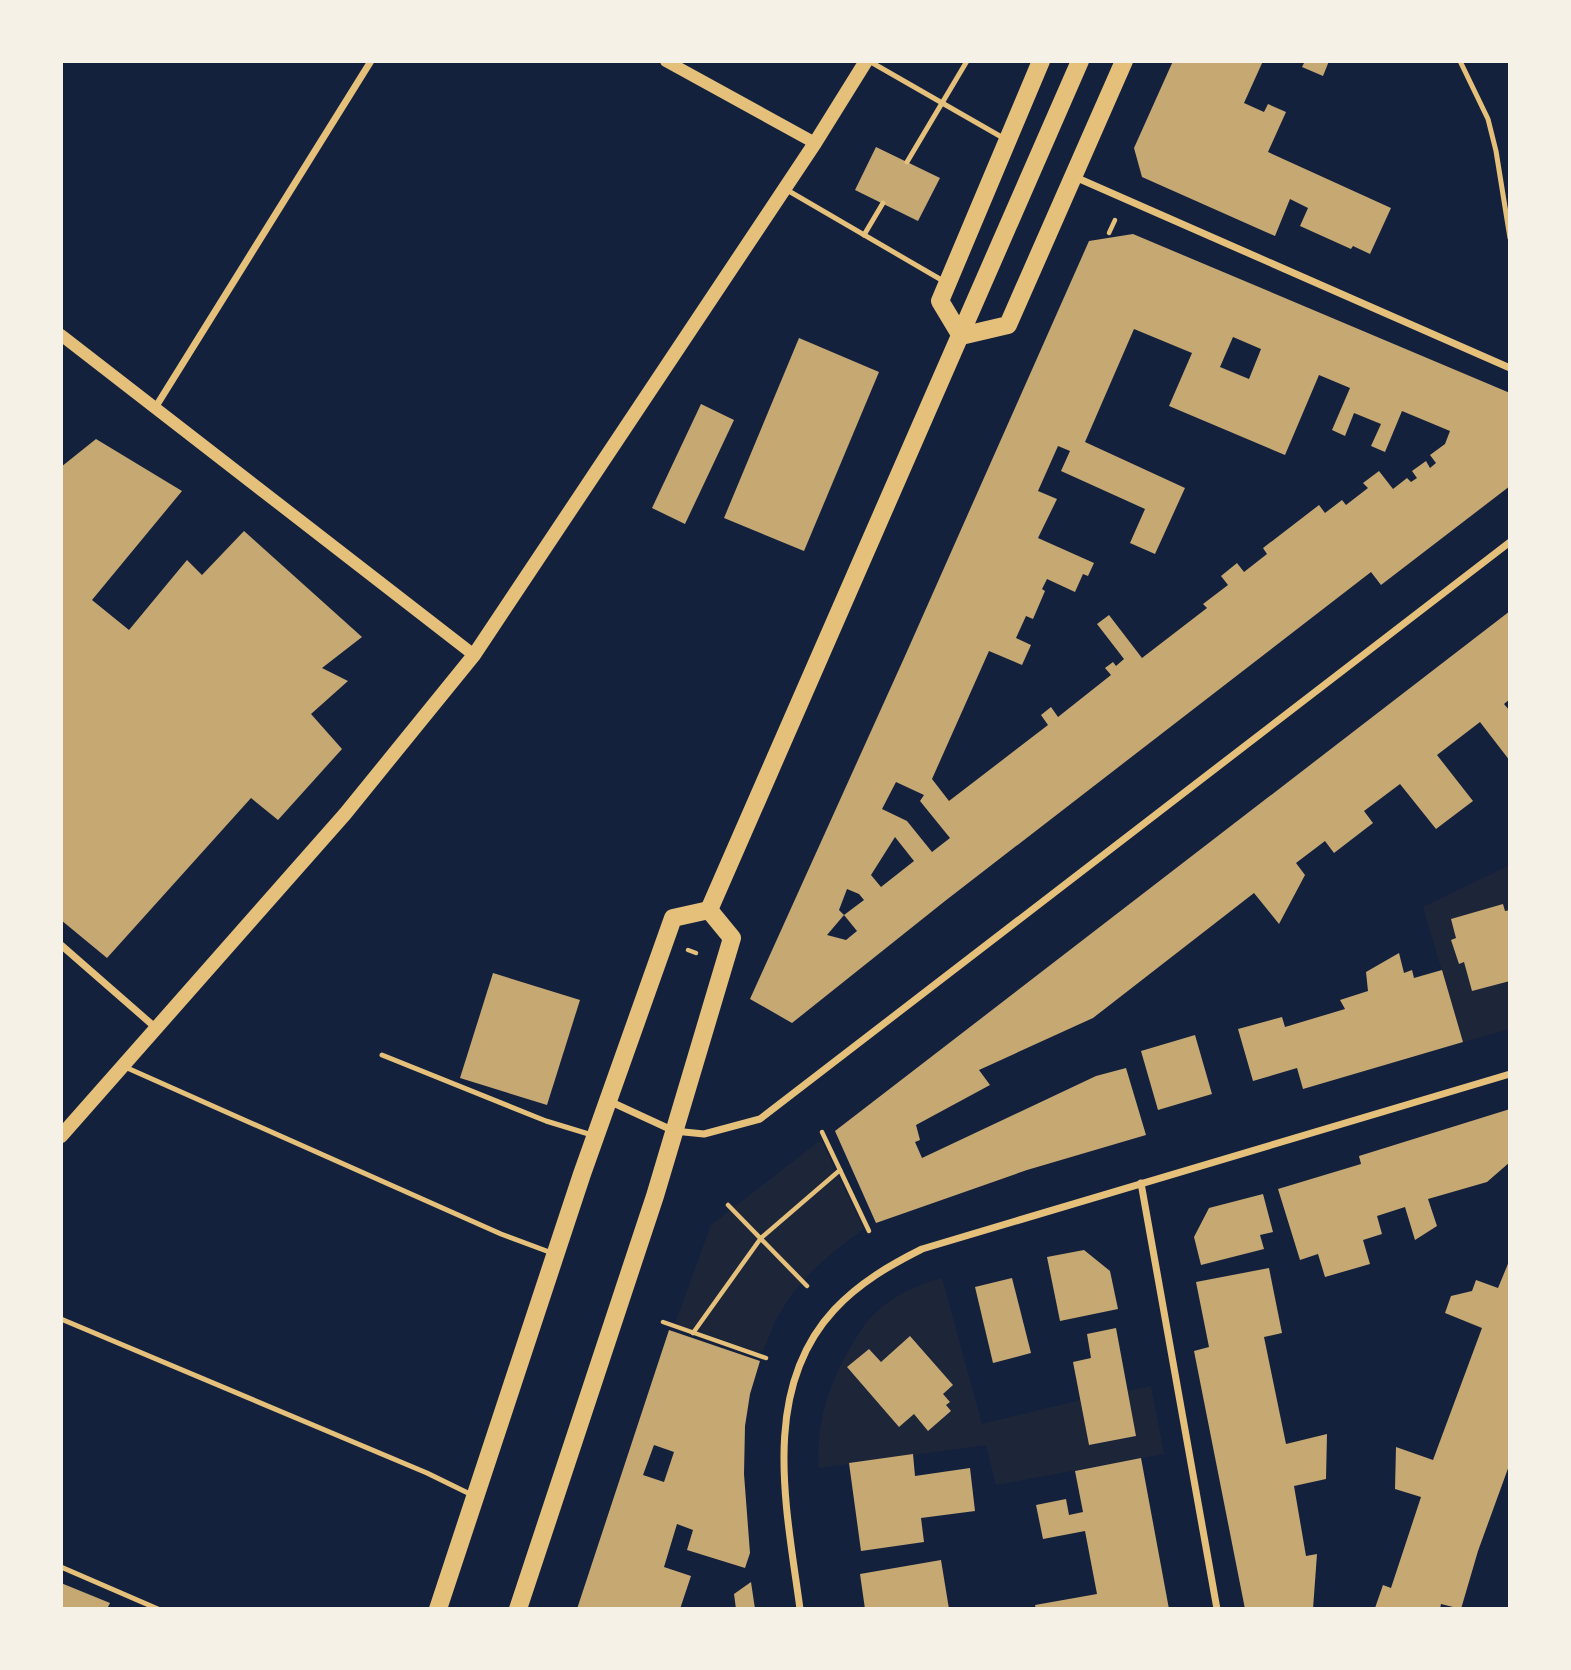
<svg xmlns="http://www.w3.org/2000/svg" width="1571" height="1670" font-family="'Nunito Sans',sans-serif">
	<rect width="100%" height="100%" fill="#14213d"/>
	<!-- green -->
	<g fill="#1d2539" fill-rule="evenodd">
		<polygon points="1510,865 1510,910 1505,911 1503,904 1451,940 1458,963 1464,962 1472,991 1510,981 1510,1029 1463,1042 1423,907"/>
		<path d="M818,1142H821L823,1144L863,1227L862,1230C832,1252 800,1278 781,1311C773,1323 769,1338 763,1351L756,1352L678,1325L676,1321L711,1225Z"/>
		<path d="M942,1278L982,1424L1080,1400L1089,1445L1135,1437L1127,1391L1151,1386L1164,1454L996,1485L986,1445L819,1468C815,1420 832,1375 858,1335C862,1329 866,1322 871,1317C890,1297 916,1285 942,1278ZM911,1336L952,1385L943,1394L950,1401L946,1405L951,1412L929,1430L914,1414L898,1426L847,1368L869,1349L881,1362Z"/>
	</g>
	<!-- building -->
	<g fill="#c6a872" fill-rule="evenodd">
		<polygon points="1173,61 1263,61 1244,103 1264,112 1268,104 1286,112 1268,152 1391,208 1370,254 1353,246 1351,249 1300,226 1308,208 1290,199 1275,236 1142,177 1134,148"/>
		<polygon points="1305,61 1329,61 1323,76 1302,67"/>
		<polygon points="876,147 940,178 918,221 855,190"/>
		<path d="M1133,234L1510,393V486L1381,585L1371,572L945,901L792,1023L750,999L905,656L1089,241ZM1134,329L1192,353L1169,406L1285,455L1319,375L1350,388L1332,430L1345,436L1354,413L1381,424L1371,446L1385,452L1402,411L1450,431L1445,444L1430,455L1436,463L1430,468L1426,461L1412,471L1417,478L1411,482L1407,478L1393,489L1379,471L1363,483L1368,488L1346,505L1342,500L1325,513L1319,505L1263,548L1267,554L1244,572L1237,563L1221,576L1228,585L1203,604L1207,608L1142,658L1109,615L1097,624L1124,659L1116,666L1113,662L1105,668L1111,675L1058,717L1051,707L1041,715L1048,725L949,801L932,779L989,651L1022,665L1031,645L1016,638L1026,616L1033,619L1045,591L1042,589L1047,579L1075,592L1083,574L1088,576L1094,563L1038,538L1057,499L1038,491L1058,446L1070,451L1061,471L1145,509L1130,543L1155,554L1185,488L1085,442ZM1233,337L1261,349L1249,379L1220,367ZM896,782L924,795L920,801L950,838L932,852L907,821L882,809ZM895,837L914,861L881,887L871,875ZM847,889L859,894L864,900L844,915L839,910ZM844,915L857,931L846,940L827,935Z"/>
		<polygon points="799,338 879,372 804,551 724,518"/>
		<polygon points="701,404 734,420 685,524 652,508"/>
		<polygon points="96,439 182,491 92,600 129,630 187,560 202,575 244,531 362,637 322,668 348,681 311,714 342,749 278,820 251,798 107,958 61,920 61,467"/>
		<polygon points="1510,611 1510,699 1504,704 1510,711 1510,761 1480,722 1437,755 1473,801 1436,829 1400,784 1364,811 1373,823 1334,853 1325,841 1296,863 1305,875 1279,924 1254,893 1093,1018 979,1070 990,1085 916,1125 920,1140 915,1142 922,1158 1096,1076 1126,1068 1146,1135 1027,1170 876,1223 835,1131"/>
		<polygon points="1503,904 1505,911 1510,910 1510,981 1472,991 1464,962 1459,964 1451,940 1456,938 1451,919"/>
		<polygon points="1399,953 1404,973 1412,970 1414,978 1442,970 1463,1042 1303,1089 1297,1068 1253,1081 1238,1029 1282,1017 1285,1027 1345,1009 1340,1000 1368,991 1366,972"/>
		<polygon points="493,973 580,1000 547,1105 460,1078"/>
		<polygon points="1195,1035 1212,1094 1158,1110 1141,1051"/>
		<polygon points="1510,1109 1510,1162 1487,1182 1428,1199 1437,1226 1415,1240 1405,1207 1377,1216 1382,1234 1363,1240 1370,1264 1325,1277 1318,1254 1300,1260 1278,1189 1361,1164 1359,1156"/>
		<polygon points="1263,1194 1273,1232 1260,1235 1264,1249 1201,1265 1194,1237 1209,1208"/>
		<polygon points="1084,1250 1110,1271 1118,1309 1060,1321 1047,1257"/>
		<polygon points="1510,1259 1510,1463 1478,1551 1461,1609 1441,1604 1440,1609 1375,1608 1383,1585 1391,1588 1421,1497 1395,1489 1396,1447 1433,1460 1482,1328 1445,1313 1451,1296 1472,1291 1476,1280 1498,1288"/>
		<polygon points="1269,1268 1282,1333 1264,1337 1286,1444 1327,1434 1326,1479 1294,1486 1306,1556 1317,1554 1313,1609 1245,1609 1194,1351 1209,1347 1196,1282"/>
		<polygon points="1012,1278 1031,1353 993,1363 975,1287"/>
		<polygon points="1116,1328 1136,1436 1089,1445 1073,1362 1091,1358 1087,1334"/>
		<path d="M669,1330L760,1361L750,1394L745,1426L744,1474L750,1553L745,1568L687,1550L693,1530L677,1524L664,1567L691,1576L680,1609H577ZM654,1445L674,1452L664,1482L643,1475Z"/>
		<polygon points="910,1336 953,1385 943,1394 950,1402 946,1405 951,1411 928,1431 914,1414 899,1427 847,1367 869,1349 881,1362"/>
		<polygon points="913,1454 915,1476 970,1468 975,1511 921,1518 924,1542 861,1551 849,1463"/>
		<polygon points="1141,1458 1169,1609 1036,1609 1035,1605 1097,1594 1085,1531 1043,1539 1036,1505 1066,1499 1069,1515 1083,1512 1075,1471"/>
		<polygon points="941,1560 949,1609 865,1609 860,1574"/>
		<polygon points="751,1582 755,1609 736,1609 734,1594"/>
		<polygon points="61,1583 110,1603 107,1609 61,1609"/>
	</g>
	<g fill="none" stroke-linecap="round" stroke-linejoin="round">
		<!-- path -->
		<g stroke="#e5c07b" stroke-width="4.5">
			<polyline points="1109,233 1115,220"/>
			<polyline points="688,950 696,953"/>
			<polyline points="822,1132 869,1231"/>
			<polyline points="728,1205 807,1286"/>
			<polyline points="663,1322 766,1358"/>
			<polyline points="693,1333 761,1238 840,1170"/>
		</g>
		<!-- service -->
		<g stroke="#e5c07b" stroke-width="5">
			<polyline points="869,61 1005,139"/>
			<polyline points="1460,61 1488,119 1496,151 1510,238"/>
			<polyline points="907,162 967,61"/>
			<polyline points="787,190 945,282"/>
			<polyline points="864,235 883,203"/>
			<polyline points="382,1055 546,1121 592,1135"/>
			<polyline points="125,1067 501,1234 552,1253"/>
			<polyline points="61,1319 427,1473 472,1495"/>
			<polyline points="61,1567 158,1609"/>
		</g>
		<!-- minor -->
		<g stroke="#e5c07b" stroke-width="7">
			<polyline points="1075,177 1510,368"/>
			<polyline points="155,408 371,61"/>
			<polyline points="61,945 156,1028"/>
			<polyline points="609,1101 674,1131 704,1134 760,1119 1510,542"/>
			<polyline points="1141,1183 1217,1609"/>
			<path d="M800,1609C787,1511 759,1391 834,1310C859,1283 890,1265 922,1249L1510,1074"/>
		</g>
		<!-- tertiary -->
		<g stroke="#e5c07b" stroke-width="12">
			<polyline points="666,61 815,143"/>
			<polyline points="61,335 474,655"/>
		</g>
		<!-- secondary -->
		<polyline stroke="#e5c07b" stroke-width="14" points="61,1136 345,814 474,655 815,143 866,61"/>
		<!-- primary -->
		<g stroke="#e5c07b" stroke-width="18">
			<polyline points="961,336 1008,325 1124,61"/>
			<polyline points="961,336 940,301 1041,61"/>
			<polyline points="709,910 1080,61"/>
			<polyline points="438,1609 582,1174 673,918 709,910"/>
			<polyline points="518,1609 655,1196 732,938 709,910"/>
		</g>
	</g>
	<!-- border -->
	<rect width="1571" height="1670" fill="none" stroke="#f6f1e7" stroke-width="126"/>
</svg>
